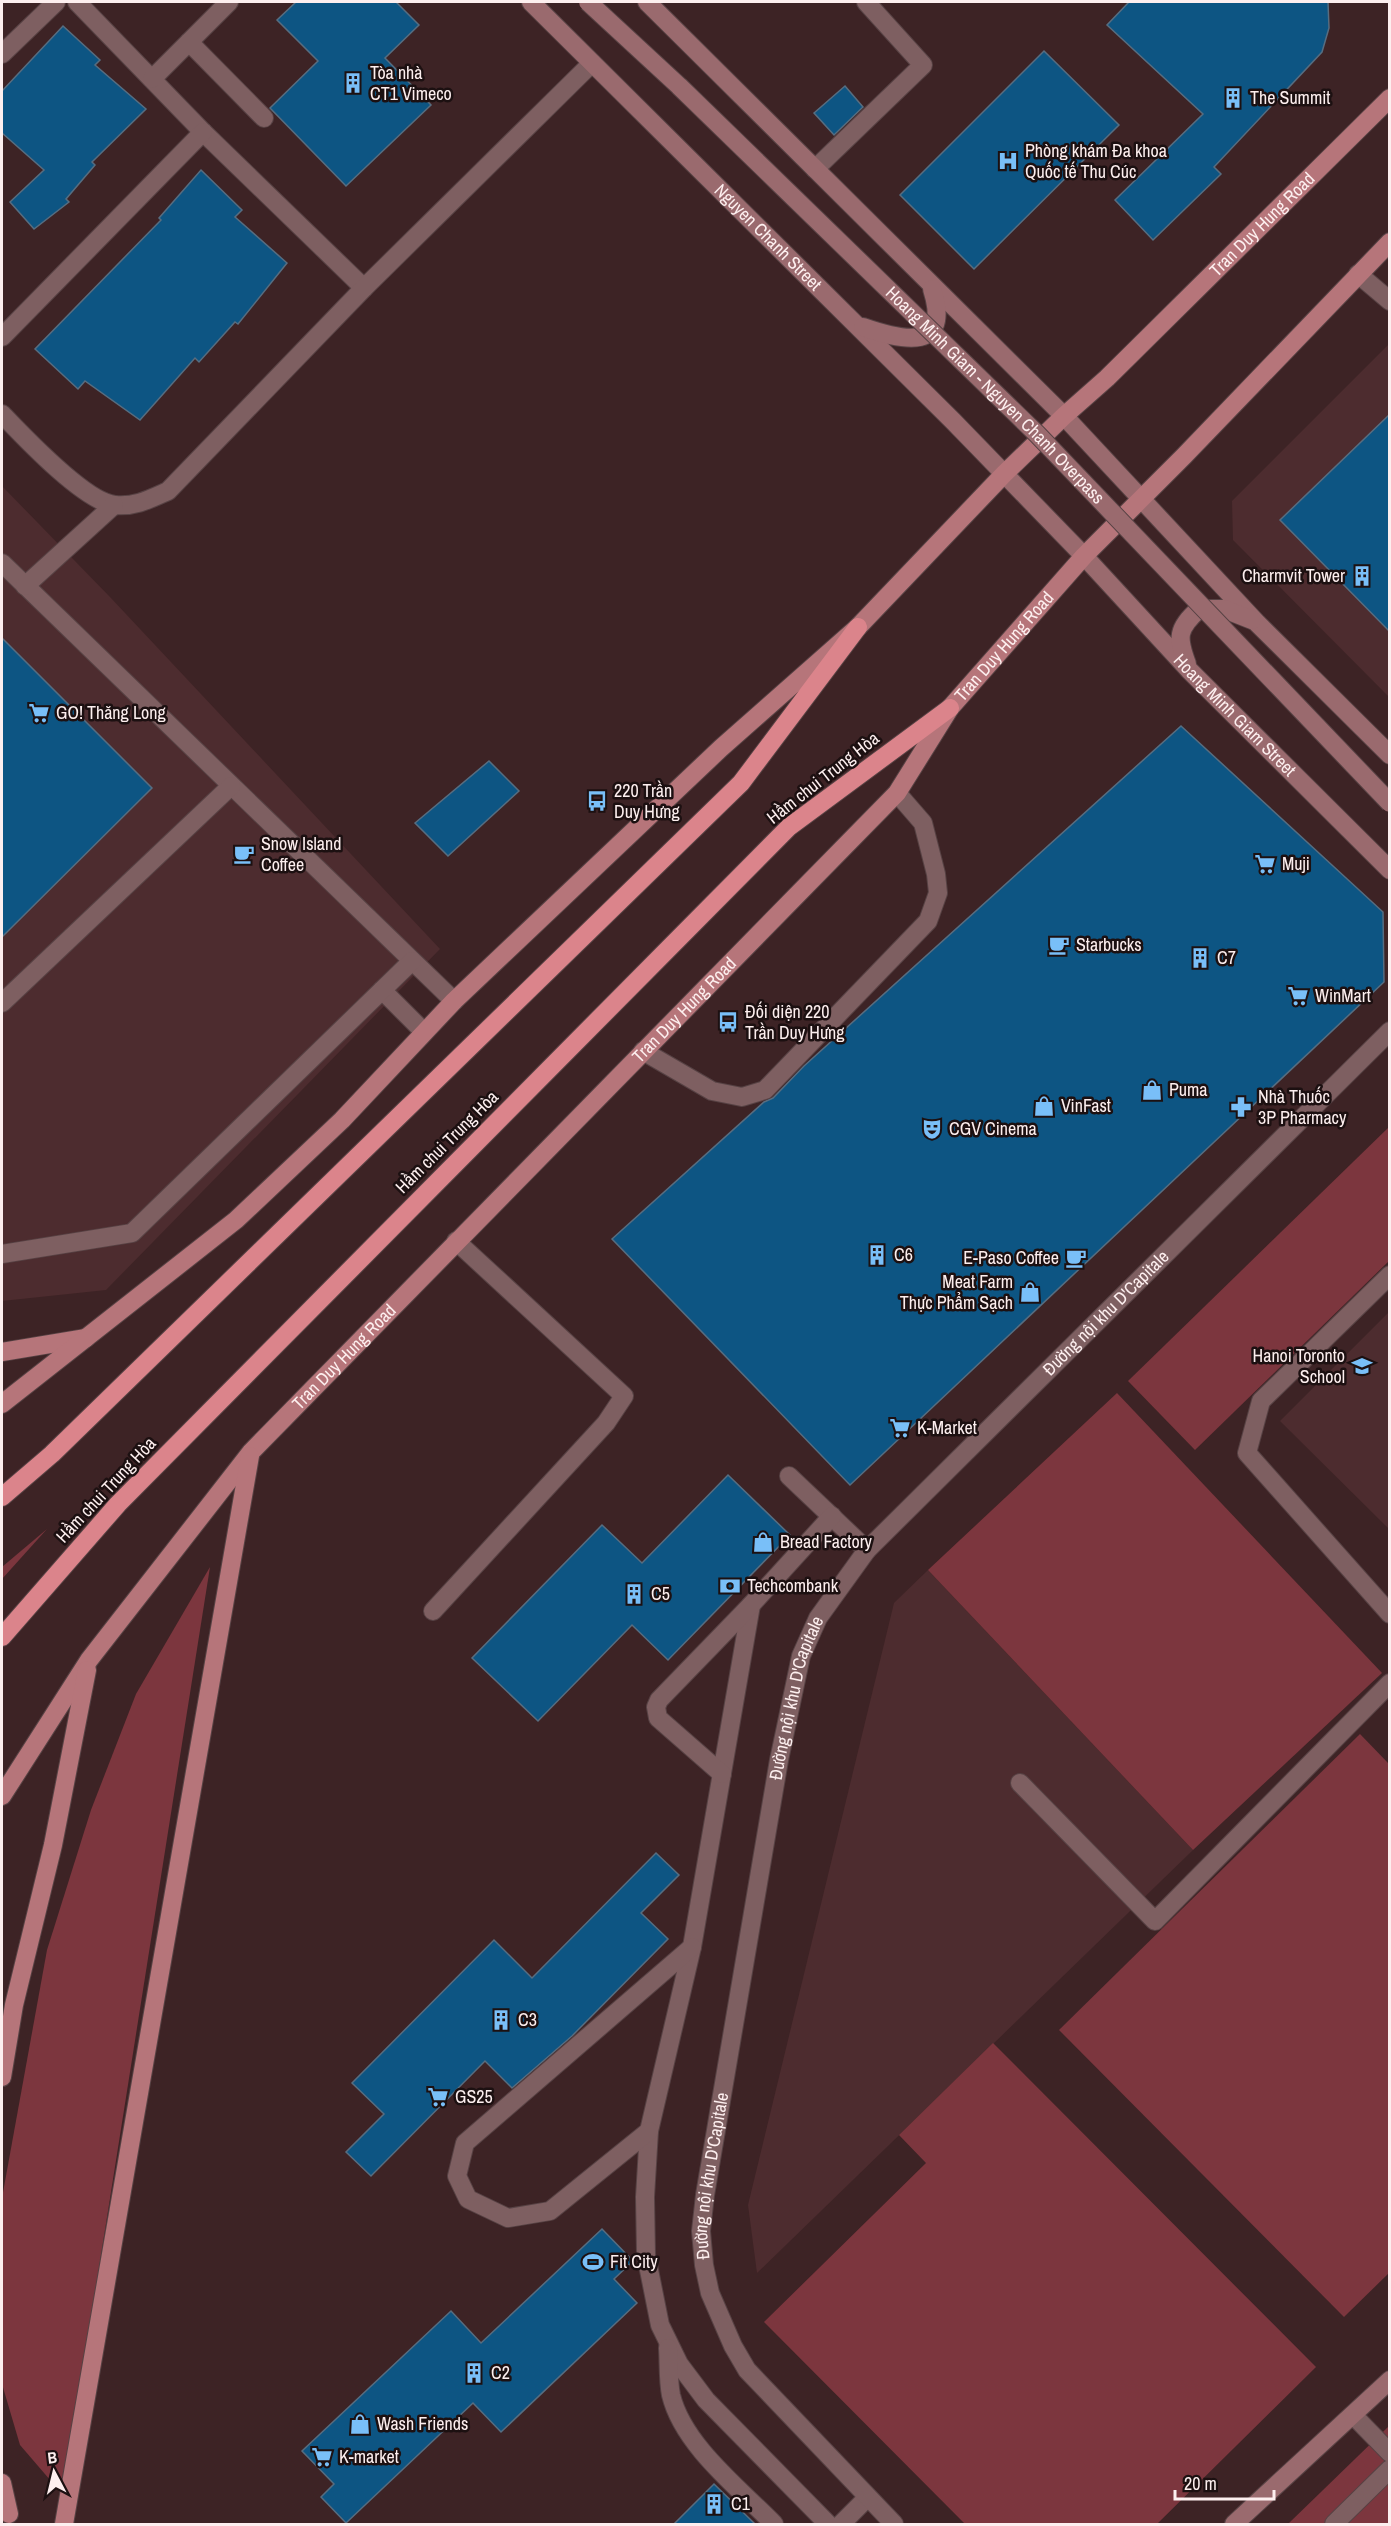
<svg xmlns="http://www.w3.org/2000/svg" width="1391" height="2526" font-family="'Archivo Narrow',sans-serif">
	<rect width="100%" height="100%" fill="#3d2325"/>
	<!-- built -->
	<g fill="#4d2c2f">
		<polygon points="1389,344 1389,697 1233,540 1232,501"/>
		<polygon points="2,486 110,597 440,949 106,1290 2,1301"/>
		<polygon points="1389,1312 1389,1529 1280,1421"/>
		<polygon points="928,1570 1193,1850 757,2273 748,2205 894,1603"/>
	</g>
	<!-- green -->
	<g fill="#7c363e">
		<polygon points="1389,1127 1389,1261 1195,1450 1128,1381"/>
		<polygon points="1117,1393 1382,1673 1193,1850 928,1570"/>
		<polygon points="47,1529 2,1579 2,1567"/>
		<polygon points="210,1567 63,2495 20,2445 2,2384 2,2198 47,1950 91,1810 136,1694"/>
		<polygon points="1360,1734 1389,1764 1390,2272 1344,2317 1059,2030"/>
		<polygon points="993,2043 1316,2367 1157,2524 965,2524 764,2322 926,2163 899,2135"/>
		<polygon points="1389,2426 1389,2524 1288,2524"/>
	</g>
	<!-- building -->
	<g fill="#0d5583" stroke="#576d80" stroke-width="1.5">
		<polygon points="296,2 396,2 419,25 385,58 431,105 346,186 270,108 318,61 277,20"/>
		<polygon points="1129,2 1328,2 1329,28 1322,52 1214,167 1221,174 1153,240 1115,200 1203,114 1107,25"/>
		<polygon points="63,26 100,60 95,65 146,109 92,162 95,165 66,199 69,202 34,229 10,202 44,170 2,133 2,91"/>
		<polygon points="1044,51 1119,125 974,269 900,195"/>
		<polygon points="845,86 863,107 834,135 814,113"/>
		<polygon points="201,170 242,210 235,217 287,263 238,324 235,322 199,362 195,358 140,420 85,381 78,389 35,349 161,220 159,218"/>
		<polygon points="1389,415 1389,631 1280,520"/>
		<polygon points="2,638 152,788 2,937"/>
		<polygon points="1181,726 1383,912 1384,982 850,1485 612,1239 764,1102 773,1098 804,1066"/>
		<polygon points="489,761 519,791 448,856 415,823"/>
		<polygon points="728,1475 790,1535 668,1660 632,1625 538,1721 472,1658 602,1525 642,1563"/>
		<polygon points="656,1853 679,1875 641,1913 668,1939 572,2036 512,2088 485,2061 371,2176 346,2152 384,2114 352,2083 494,1940 532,1978"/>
		<polygon points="602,2229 633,2261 614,2279 637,2303 501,2432 473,2403 346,2523 321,2497 334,2484 302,2451 451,2311 481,2343"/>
		<polygon points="714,2484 755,2524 674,2524"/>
	</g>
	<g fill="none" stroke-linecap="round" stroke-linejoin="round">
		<!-- lane casing -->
		<g stroke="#574244" stroke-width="20">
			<g id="lane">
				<polyline points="77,2 203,132 364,288"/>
				<polyline points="2,54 56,2"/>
				<polyline points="815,169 923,65 866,2"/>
				<polyline points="1358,274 1390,301"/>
				<polyline points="2,337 203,132"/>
				<path d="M2,414C24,437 85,502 115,505C135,507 150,499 168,491L364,288L592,63"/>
				<polyline points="2,563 454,1001"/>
				<polyline points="382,990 424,1032"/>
				<polyline points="2,1003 231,786"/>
				<polyline points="643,1051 712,1091 742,1097 765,1090 928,921 938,893 936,874 923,823 897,793"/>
				<polyline points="2,1254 132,1233 412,961"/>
				<polyline points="1390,1275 1261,1401 1247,1453 1390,1614"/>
				<polyline points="789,1476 867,1550"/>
				<polyline points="751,1605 692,1947 649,2131 645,2197 646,2255 660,2325 679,2364 706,2400 828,2524"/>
				<polyline points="433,1611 606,1423 624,1396 456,1241"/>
				<polyline points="722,1774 658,1718 656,1707 659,1700 751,1605 832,1516"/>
				<polyline points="1020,1783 1155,1921 1390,1683"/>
				<polyline points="649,2131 550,2211 508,2218 468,2199 457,2176 465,2143 692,1947"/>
				<path d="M668,2348C669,2363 668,2380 671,2395C683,2445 739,2488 774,2524"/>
				<polyline points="1353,2415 1390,2453"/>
				<polyline points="841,2524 867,2498"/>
				<polyline points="1334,2524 1390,2469"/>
			</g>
		</g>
		<!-- street casing -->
		<g stroke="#574244" stroke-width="20">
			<g id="street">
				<polyline points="189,42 264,118"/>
				<polyline points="152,79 229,2"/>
				<polyline points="25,586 114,505"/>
				<path id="s1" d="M894,2524L747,2370L733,2346L710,2293L704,2265L701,2231L705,2195L779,1760L801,1656L818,1618L867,1550L1390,1031"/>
			</g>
		</g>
		<!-- secondary casing -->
		<g stroke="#574244" stroke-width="20">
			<g id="secondary">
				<path id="s2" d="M531,2L953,421L1084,556L1189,670L1390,870"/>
				<polyline points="647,2 1064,416 1256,622 1390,755"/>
				<path d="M863,327C903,341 952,352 932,289"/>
				<path d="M1187,664C1177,637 1177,629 1199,609H1224L1252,620"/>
				<polyline points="1234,2524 1390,2380"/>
			</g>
		</g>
		<!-- primary casing -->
		<g stroke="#574244" stroke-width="20">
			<g id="primary">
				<polyline points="2,1352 86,1338"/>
				<path id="s3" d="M2,1404L236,1220L342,1120L454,1001L721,748L858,627L1004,474L1064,416L1107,378L1390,98"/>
				<path id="s4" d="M2,1796L89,1660L251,1452L897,793L950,708L1084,556L1184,456L1390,242"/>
				<polyline points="2,2077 14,2005 53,1845 87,1670"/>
				<polyline points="2,2483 9,2514"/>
				<polyline points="64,2524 250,1456"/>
			</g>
		</g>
		<!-- highway casing -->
		<g stroke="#574244" stroke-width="20">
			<g id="highway">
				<polyline points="2,1497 52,1454 741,783 858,627"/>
				<polyline points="2,1637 118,1504 789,827 950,708"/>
			</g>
		</g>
		<!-- lane -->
		<use href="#lane" stroke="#7e5f61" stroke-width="18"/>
		<!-- street -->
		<use href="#street" stroke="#7e5f61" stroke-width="18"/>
		<!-- secondary -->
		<use href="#secondary" stroke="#9a6a6e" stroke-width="18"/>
		<!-- primary -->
		<use href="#primary" stroke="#b6757a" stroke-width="18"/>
		<!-- highway -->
		<use href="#highway" stroke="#db848b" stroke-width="18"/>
		<!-- secondary-bridge casing -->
		<g stroke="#574244" stroke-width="20" stroke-linecap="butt">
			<g id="secondary-bridge">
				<path id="s5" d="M588,2L679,86L1037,434L1390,803"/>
			</g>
		</g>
		<!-- secondary-bridge -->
		<use href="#secondary-bridge" stroke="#9a6a6e" stroke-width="18"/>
	</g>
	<!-- icons -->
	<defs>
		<g id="building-bare" transform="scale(1.62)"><path d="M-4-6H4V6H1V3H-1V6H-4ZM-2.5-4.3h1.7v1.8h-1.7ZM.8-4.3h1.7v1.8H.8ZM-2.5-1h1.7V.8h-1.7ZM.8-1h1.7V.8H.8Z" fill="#79bff8" stroke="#1c1011" stroke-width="2.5" paint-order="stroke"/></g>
		<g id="hospital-bare" transform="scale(1.62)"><path d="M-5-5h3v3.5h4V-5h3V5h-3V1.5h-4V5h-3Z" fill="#79bff8" stroke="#1c1011" stroke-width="2.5" paint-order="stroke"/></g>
		<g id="supermarket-bare" transform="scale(1.62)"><path d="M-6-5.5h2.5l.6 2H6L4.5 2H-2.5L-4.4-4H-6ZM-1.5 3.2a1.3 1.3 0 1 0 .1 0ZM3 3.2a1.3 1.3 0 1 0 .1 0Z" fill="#79bff8" stroke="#1c1011" stroke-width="2.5" paint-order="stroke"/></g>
		<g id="bus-bare" transform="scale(1.62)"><path d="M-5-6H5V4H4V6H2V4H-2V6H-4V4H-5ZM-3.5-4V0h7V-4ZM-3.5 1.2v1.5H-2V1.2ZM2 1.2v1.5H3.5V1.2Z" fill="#79bff8" stroke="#1c1011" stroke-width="2.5" paint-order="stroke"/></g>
		<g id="cafe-bare" transform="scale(1.62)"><path d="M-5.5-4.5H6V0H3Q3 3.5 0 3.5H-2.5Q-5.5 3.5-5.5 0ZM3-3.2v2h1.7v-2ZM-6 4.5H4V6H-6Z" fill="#79bff8" stroke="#1c1011" stroke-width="2.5" paint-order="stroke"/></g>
		<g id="shop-bare" transform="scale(1.62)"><path d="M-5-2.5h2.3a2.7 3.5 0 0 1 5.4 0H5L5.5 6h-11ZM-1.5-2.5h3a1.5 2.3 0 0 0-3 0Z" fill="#79bff8" stroke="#1c1011" stroke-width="2.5" paint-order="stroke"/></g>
		<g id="pharmacy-bare" transform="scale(1.62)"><path d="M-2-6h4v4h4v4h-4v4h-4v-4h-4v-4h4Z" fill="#79bff8" stroke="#1c1011" stroke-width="2.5" paint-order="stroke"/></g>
		<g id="theatre-bare" transform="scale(1.62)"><path d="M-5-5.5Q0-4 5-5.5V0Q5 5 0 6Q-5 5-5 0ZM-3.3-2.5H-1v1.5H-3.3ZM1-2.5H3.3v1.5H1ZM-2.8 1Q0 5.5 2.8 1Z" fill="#79bff8" stroke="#1c1011" stroke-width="2.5" paint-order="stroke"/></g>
		<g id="school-bare" transform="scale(1.62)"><path d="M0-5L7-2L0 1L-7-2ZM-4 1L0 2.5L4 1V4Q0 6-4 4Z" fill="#79bff8" stroke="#1c1011" stroke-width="2.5" paint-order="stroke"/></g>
		<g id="bank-bare" transform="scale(1.62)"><path d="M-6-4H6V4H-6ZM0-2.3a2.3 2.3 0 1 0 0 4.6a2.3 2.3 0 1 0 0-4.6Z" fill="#79bff8" stroke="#1c1011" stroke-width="2.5" paint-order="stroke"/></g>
		<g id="stadium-bare" transform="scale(1.62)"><path d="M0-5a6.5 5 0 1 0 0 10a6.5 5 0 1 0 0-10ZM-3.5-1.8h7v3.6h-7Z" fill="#79bff8" stroke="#1c1011" stroke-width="2.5" paint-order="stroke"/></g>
	</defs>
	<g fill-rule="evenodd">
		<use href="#building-bare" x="353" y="83"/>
		<use href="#building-bare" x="1233" y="98"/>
		<use href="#hospital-bare" x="1008" y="161"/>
		<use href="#building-bare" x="1362" y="576"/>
		<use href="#supermarket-bare" x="39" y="713"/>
		<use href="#bus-bare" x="597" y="801"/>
		<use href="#cafe-bare" x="244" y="854"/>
		<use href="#supermarket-bare" x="1265" y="864"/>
		<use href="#cafe-bare" x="1059" y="945"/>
		<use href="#building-bare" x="1200" y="958"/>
		<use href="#supermarket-bare" x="1298" y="996"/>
		<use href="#bus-bare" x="728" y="1022"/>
		<use href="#shop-bare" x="1152" y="1090"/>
		<use href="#shop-bare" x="1044" y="1106"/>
		<use href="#pharmacy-bare" x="1241" y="1107"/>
		<use href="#theatre-bare" x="932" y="1129"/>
		<use href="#building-bare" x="877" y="1255"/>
		<use href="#cafe-bare" x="1076" y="1258"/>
		<use href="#shop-bare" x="1030" y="1292"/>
		<use href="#school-bare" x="1362" y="1366"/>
		<use href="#supermarket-bare" x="900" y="1428"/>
		<use href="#shop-bare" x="763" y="1542"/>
		<use href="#bank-bare" x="730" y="1586"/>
		<use href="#building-bare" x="634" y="1594"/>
		<use href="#building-bare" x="501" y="2020"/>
		<use href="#supermarket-bare" x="438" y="2097"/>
		<use href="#stadium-bare" x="593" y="2262"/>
		<use href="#building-bare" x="474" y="2373"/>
		<use href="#shop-bare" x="360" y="2424"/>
		<use href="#supermarket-bare" x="322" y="2457"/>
		<use href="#building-bare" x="714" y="2504"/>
	</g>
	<g text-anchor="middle" stroke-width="5" stroke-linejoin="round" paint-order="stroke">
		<!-- poi labels -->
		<g font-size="18" fill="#fdefef" stroke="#1c1011" text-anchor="start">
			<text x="370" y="79">Tòa nhà<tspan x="370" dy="21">CT1 Vimeco</tspan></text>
			<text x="1250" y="104">The Summit</text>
			<text x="1025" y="157">Phòng khám Đa khoa<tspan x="1025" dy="21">Quốc tế Thu Cúc</tspan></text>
			<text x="1345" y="582" text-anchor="end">Charmvit Tower</text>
			<text x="56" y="719">GO! Thăng Long</text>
			<text x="614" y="797">220 Trần<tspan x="614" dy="21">Duy Hưng</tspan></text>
			<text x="261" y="850">Snow Island<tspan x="261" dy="21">Coffee</tspan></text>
			<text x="1282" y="870">Muji</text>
			<text x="1076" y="951">Starbucks</text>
			<text x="1217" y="964">C7</text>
			<text x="1315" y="1002">WinMart</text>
			<text x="745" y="1018">Đối diện 220<tspan x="745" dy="21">Trần Duy Hưng</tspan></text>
			<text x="1169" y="1096">Puma</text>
			<text x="1258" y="1103">Nhà Thuốc<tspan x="1258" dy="21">3P Pharmacy</tspan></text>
			<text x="1061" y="1112">VinFast</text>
			<text x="949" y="1135">CGV Cinema</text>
			<text x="894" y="1261">C6</text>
			<text x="1059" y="1264" text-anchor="end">E-Paso Coffee</text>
			<text x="1013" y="1288" text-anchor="end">Meat Farm<tspan x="1013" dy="21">Thực Phẩm Sạch</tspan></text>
			<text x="1345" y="1362" text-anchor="end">Hanoi Toronto<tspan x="1345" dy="21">School</tspan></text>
			<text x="917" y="1434">K-Market</text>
			<text x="780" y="1548">Bread Factory</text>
			<text x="747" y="1592">Techcombank</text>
			<text x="651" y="1600">C5</text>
			<text x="518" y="2026">C3</text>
			<text x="455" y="2103">GS25</text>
			<text x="610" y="2268">Fit City</text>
			<text x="491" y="2379">C2</text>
			<text x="377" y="2430">Wash Friends</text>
			<text x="339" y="2463">K-market</text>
			<text x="731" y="2510">C1</text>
		</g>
		<!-- street labels -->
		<g font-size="18" fill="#fdefef" stroke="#1c1011">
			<text dy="6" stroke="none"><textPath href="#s3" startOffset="1728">Tran Duy Hung Road</textPath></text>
			<text dy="6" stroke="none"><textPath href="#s2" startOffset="334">Nguyen Chanh Street</textPath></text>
			<text dy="6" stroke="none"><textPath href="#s5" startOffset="566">Hoang Minh Giam - Nguyen Chanh Overpass</textPath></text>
			<text dy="6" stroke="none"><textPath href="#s4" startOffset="1530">Tran Duy Hung Road</textPath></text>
			<text dy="6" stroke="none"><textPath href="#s2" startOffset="1002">Hoang Minh Giam Street</textPath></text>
			<text transform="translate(823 778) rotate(-38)" y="6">Hầm chui Trung Hòa</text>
			<text dy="6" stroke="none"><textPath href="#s4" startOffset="1044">Tran Duy Hung Road</textPath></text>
			<text transform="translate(447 1142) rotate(-45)" y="6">Hầm chui Trung Hòa</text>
			<text dy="6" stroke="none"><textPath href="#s1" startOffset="1407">Đường nội khu D'Capitale</textPath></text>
			<text dy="6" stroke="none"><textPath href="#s4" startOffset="558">Tran Duy Hung Road</textPath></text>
			<text transform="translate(106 1490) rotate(-47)" y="6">Hầm chui Trung Hòa</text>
			<text dy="6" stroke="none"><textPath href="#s1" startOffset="903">Đường nội khu D'Capitale</textPath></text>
			<text dy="6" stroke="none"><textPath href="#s1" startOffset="417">Đường nội khu D'Capitale</textPath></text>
		</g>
	</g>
	<!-- border -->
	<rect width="1391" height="2526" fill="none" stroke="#fdefef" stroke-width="6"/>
	<!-- north arrow -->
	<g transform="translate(54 2472) rotate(353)" stroke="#1c1011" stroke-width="4.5" paint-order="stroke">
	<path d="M0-4.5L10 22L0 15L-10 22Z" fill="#fdefef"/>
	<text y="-9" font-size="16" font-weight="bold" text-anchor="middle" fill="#fdefef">B</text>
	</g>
	<!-- scale -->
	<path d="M1175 2490v9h99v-9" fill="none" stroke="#fdefef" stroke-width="3"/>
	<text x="1184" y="2490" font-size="18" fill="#fdefef" stroke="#1c1011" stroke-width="4.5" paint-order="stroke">20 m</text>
</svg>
